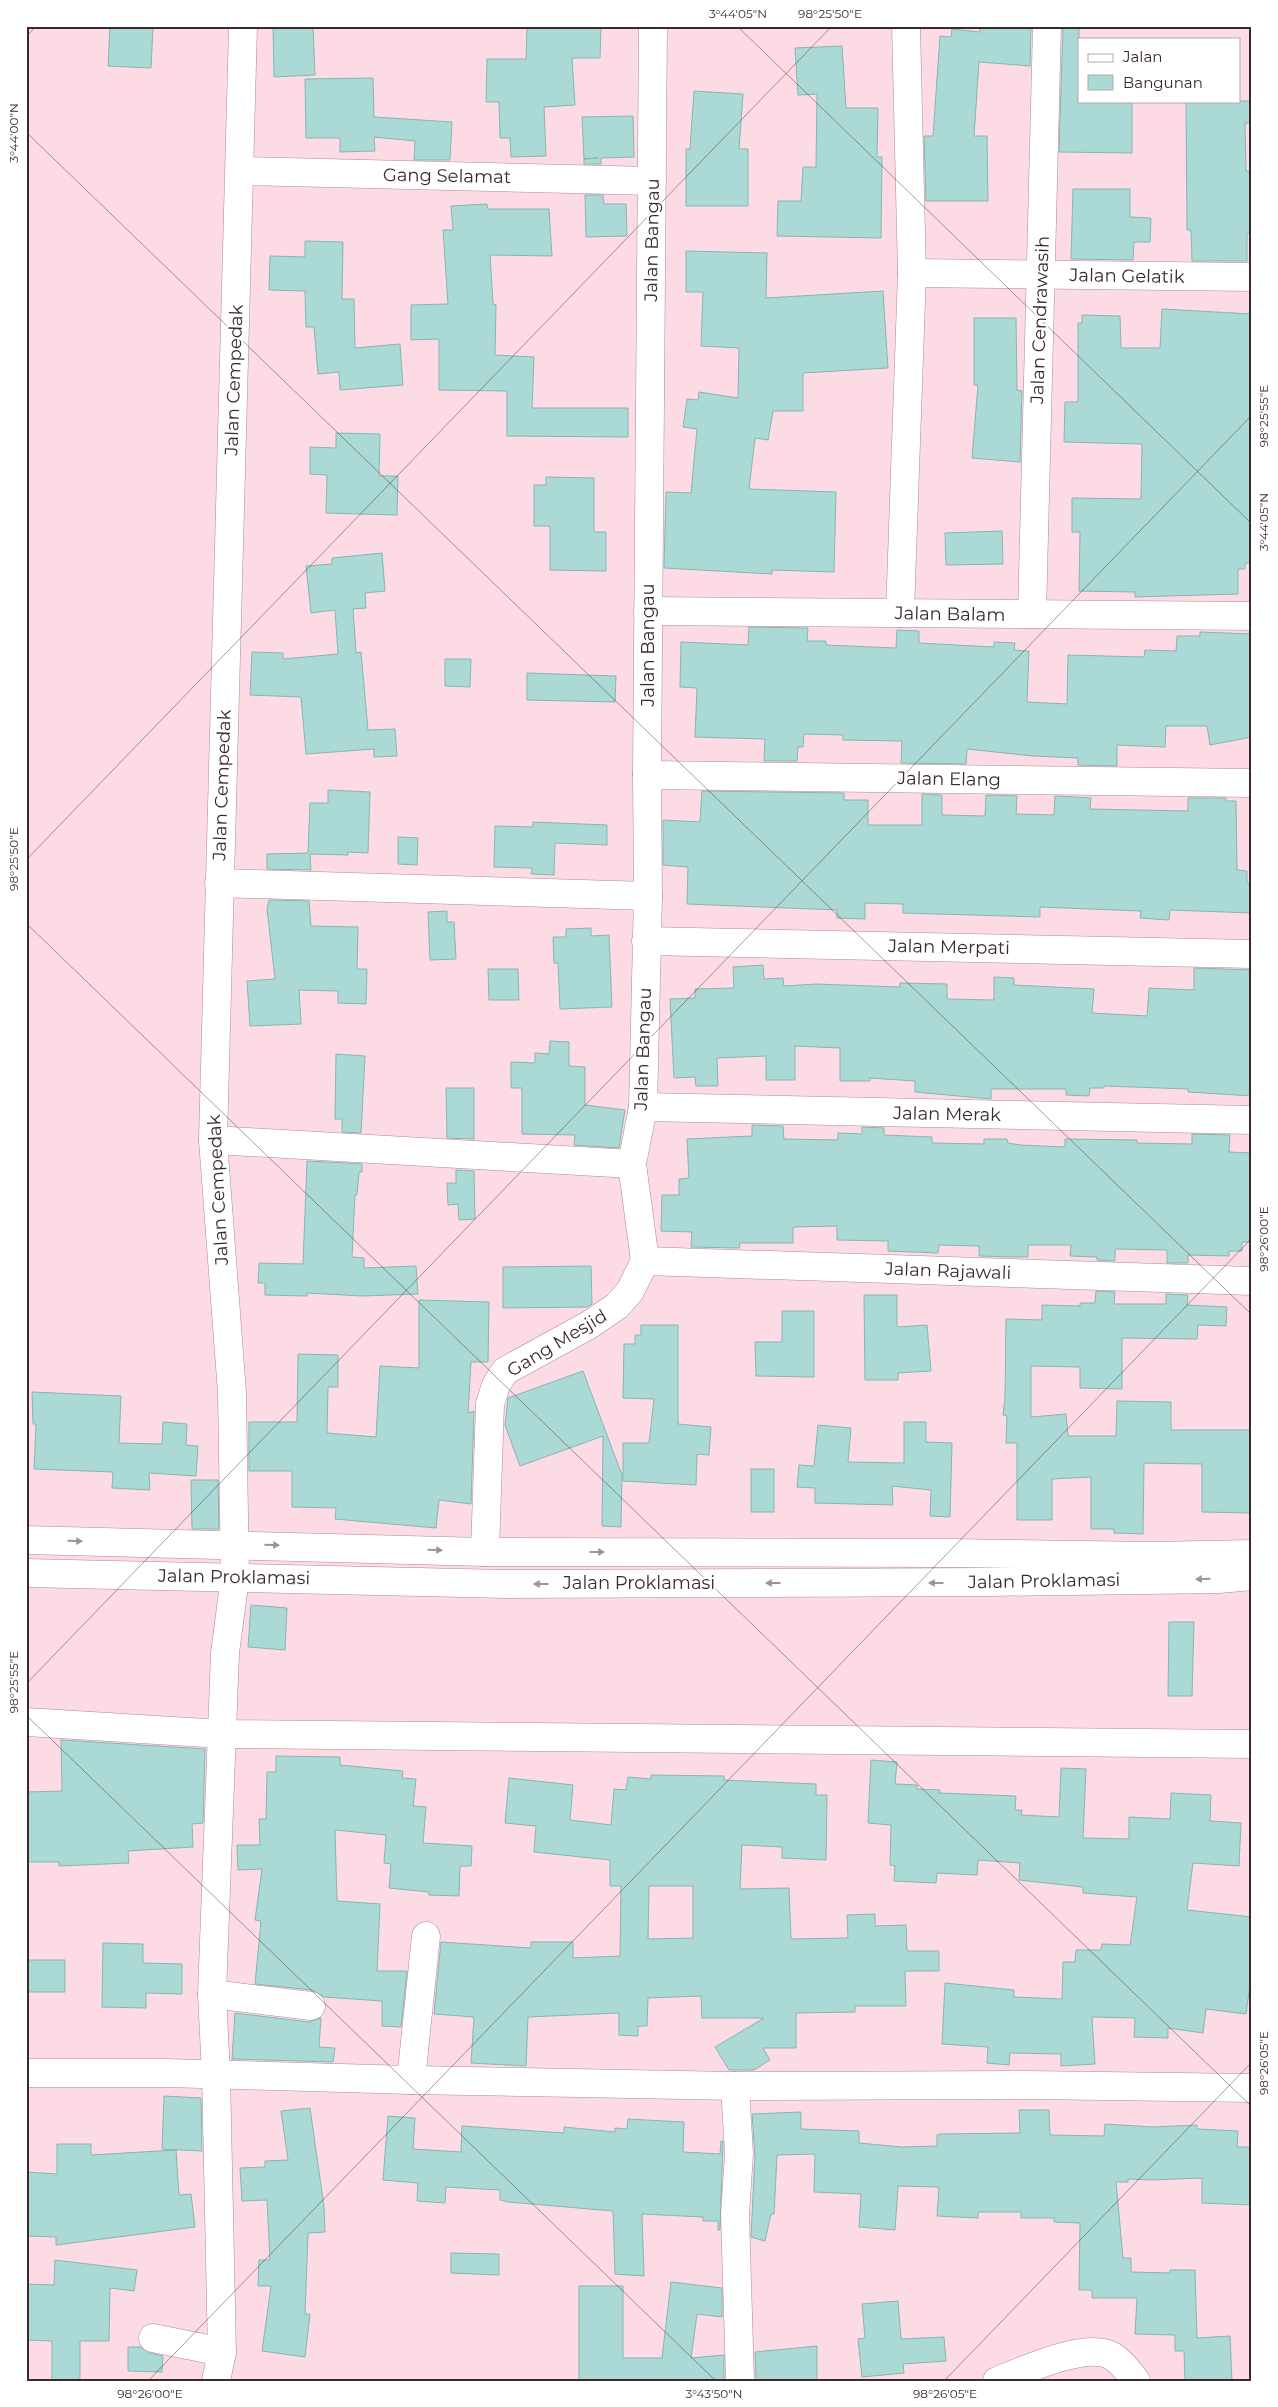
<svg xmlns="http://www.w3.org/2000/svg" width="1278" height="2407" font-family="Montserrat,sans-serif">
	<rect width="100%" height="100%" fill="#fcdbe5"/>
	<!-- building -->
	<g fill="#aad9d6" stroke="#87b5b3" fill-rule="evenodd">
		<polygon points="110,26 153,26 151,68 108,66"/>
		<polygon points="273,26 313,26 315,75 274,77"/>
		<polygon points="527,26 601,26 600,58 572,58 575,105 544,107 546,156 511,157 510,138 500,138 499,102 486,102 487,59 526,59"/>
		<polygon points="980,26 1031,26 1030,66 979,62 974,136 987,136 988,201 926,201 924,136 933,136 940,36 951,37 952,29 980,32"/>
		<polygon points="1063,26 1079,26 1079,101 1132,101 1132,153 1059,152"/>
		<polygon points="842,46 846,108 878,108 877,157 882,157 881,238 777,236 778,201 801,201 803,167 816,167 817,94 798,95 795,48"/>
		<polygon points="373,78 374,117 452,122 450,160 414,160 415,141 374,137 375,151 340,152 340,138 306,138 305,79"/>
		<polygon points="694,91 743,94 739,149 748,149 748,206 686,206 686,149 690,149"/>
		<polygon points="1205,101 1252,101 1252,123 1245,123 1246,171 1252,171 1252,233 1247,233 1247,261 1192,261 1191,230 1187,230 1186,103"/>
		<polygon points="633,116 634,157 601,158 601,164 584,164 584,159 598,158 584,159 582,117"/>
		<polygon points="1073,189 1130,189 1130,217 1151,218 1150,242 1134,242 1133,260 1071,259"/>
		<polygon points="585,195 603,195 604,204 626,204 627,236 586,237"/>
		<polygon points="487,204 488,209 549,209 552,256 490,255 493,304 496,305 495,355 534,357 532,408 628,408 628,437 507,436 507,391 439,390 439,339 411,340 411,305 448,304 443,230 453,230 451,206"/>
		<polygon points="305,241 343,242 342,299 354,299 355,348 400,344 403,385 340,390 339,372 318,374 314,327 306,327 305,291 269,290 270,256 305,257"/>
		<polygon points="686,251 767,253 766,298 883,291 888,368 803,373 803,411 773,411 768,440 755,438 749,489 836,492 834,572 772,570 772,574 664,568 666,492 691,493 697,429 683,427 687,399 698,400 699,392 738,398 739,348 701,346 703,292 686,292"/>
		<polygon points="1162,309 1252,314 1252,563 1245,563 1245,569 1238,569 1238,594 1135,597 1135,592 1079,591 1080,532 1072,532 1072,498 1141,499 1142,444 1064,442 1065,402 1078,402 1078,323 1082,323 1082,315 1120,316 1121,348 1160,348"/>
		<polygon points="974,318 1016,318 1017,390 1022,391 1020,462 972,458 978,385 974,385"/>
		<polygon points="336,433 380,434 379,476 398,476 397,515 326,513 327,475 310,474 310,447 336,448"/>
		<polygon points="546,477 594,478 594,532 606,532 606,571 550,570 550,526 534,526 534,485 546,485"/>
		<polygon points="1002,531 1003,564 946,565 945,533"/>
		<polygon points="382,553 385,591 365,593 366,608 353,609 356,653 361,652 368,730 395,729 397,756 374,757 374,749 306,754 301,697 250,695 252,652 283,653 283,659 338,654 335,610 311,613 306,566 332,564 332,558"/>
		<polygon points="749,627 808,628 807,641 826,641 826,645 896,648 897,630 919,631 919,643 994,647 994,642 1015,643 1014,650 1029,651 1027,702 1067,704 1068,655 1144,657 1145,650 1176,651 1177,636 1200,636 1200,632 1252,634 1252,737 1210,745 1207,726 1166,726 1165,747 1117,745 1117,766 1078,765 1078,758 1033,756 967,749 966,764 901,763 902,741 843,740 843,735 804,734 803,747 798,747 797,761 764,761 765,739 695,737 697,688 680,687 681,642 748,645"/>
		<polygon points="445,659 471,659 470,687 445,686"/>
		<polygon points="527,673 616,676 615,702 527,700"/>
		<polygon points="328,790 370,792 368,853 348,852 348,855 310,854 311,870 267,869 267,854 308,853 310,803 328,803"/>
		<polygon points="702,791 844,793 844,800 868,800 868,825 922,825 922,794 942,795 942,815 985,816 986,795 1017,796 1016,814 1054,815 1055,796 1091,798 1090,809 1188,811 1188,798 1226,798 1226,801 1236,801 1237,870 1247,871 1247,883 1252,883 1252,913 1170,910 1169,920 1140,918 1141,911 1040,907 1040,917 903,913 903,904 865,903 865,919 837,918 837,910 687,904 688,867 663,865 663,820 700,822"/>
		<polygon points="533,822 607,825 607,845 555,843 554,875 531,874 532,868 494,867 495,826 533,827"/>
		<polygon points="398,837 418,838 417,865 398,864"/>
		<polygon points="269,900 309,901 311,926 358,927 357,969 367,969 366,1004 338,1003 338,991 299,990 301,1024 250,1026 247,981 275,979 267,909"/>
		<polygon points="447,911 447,922 454,922 456,959 430,960 428,912"/>
		<polygon points="591,928 591,936 609,935 612,1007 560,1009 558,963 554,963 553,937 566,937 566,929"/>
		<polygon points="763,965 764,979 783,978 784,986 816,984 900,987 900,983 947,984 947,999 994,1000 994,977 1014,978 1014,985 1094,989 1092,1013 1147,1016 1149,988 1194,990 1194,968 1252,970 1252,1096 1188,1092 1188,1089 1104,1086 1104,1088 1090,1088 1089,1096 1066,1095 1066,1089 991,1089 991,1099 915,1092 915,1081 870,1078 870,1081 840,1081 840,1048 795,1046 795,1080 766,1080 766,1056 717,1058 718,1086 696,1086 695,1077 674,1078 670,999 695,998 695,989 734,988 733,967"/>
		<polygon points="488,969 518,969 519,1000 489,1000"/>
		<polygon points="550,1041 569,1042 569,1066 585,1067 585,1105 625,1110 619,1148 574,1145 575,1135 522,1134 522,1088 511,1088 511,1062 535,1063 535,1053 549,1054"/>
		<polygon points="336,1054 365,1056 361,1133 342,1132 342,1119 335,1119"/>
		<polygon points="446,1088 474,1088 474,1139 447,1138"/>
		<polygon points="752,1125 783,1126 784,1139 838,1140 838,1133 862,1134 862,1127 884,1128 884,1135 932,1137 932,1143 984,1144 984,1139 1007,1139 1008,1143 1020,1145 1065,1147 1065,1139 1137,1140 1137,1143 1192,1144 1192,1134 1230,1135 1229,1152 1252,1153 1252,1242 1242,1242 1242,1251 1229,1251 1229,1256 1188,1255 1188,1263 1167,1263 1167,1250 1115,1249 1115,1261 1097,1260 1097,1257 1070,1256 1071,1245 1028,1245 1028,1257 1013,1257 979,1256 979,1246 939,1245 938,1253 888,1251 888,1241 837,1240 837,1226 793,1227 793,1243 740,1243 739,1248 691,1247 692,1232 661,1231 662,1195 679,1195 679,1179 689,1178 687,1139 752,1136"/>
		<polygon points="307,1161 362,1164 362,1172 359,1172 357,1195 355,1195 352,1257 364,1258 364,1268 416,1266 418,1294 362,1296 307,1293 307,1296 265,1295 265,1283 258,1283 259,1263 303,1264"/>
		<polygon points="456,1170 474,1171 475,1219 459,1220 458,1204 448,1205 447,1183 456,1183"/>
		<polygon points="591,1266 592,1304 587,1307 503,1308 503,1267"/>
		<polygon points="1096,1291 1115,1292 1114,1304 1166,1304 1166,1294 1188,1295 1187,1305 1227,1307 1226,1326 1198,1325 1197,1339 1122,1338 1122,1389 1080,1388 1080,1367 1031,1366 1031,1417 1066,1414 1068,1436 1116,1436 1117,1401 1171,1402 1171,1430 1252,1430 1252,1513 1202,1512 1202,1464 1144,1463 1143,1534 1114,1533 1114,1529 1091,1529 1091,1477 1052,1479 1052,1520 1017,1520 1017,1443 1006,1443 1007,1416 1003,1415 1005,1398 1006,1319 1042,1320 1042,1305 1080,1306 1080,1303 1095,1303"/>
		<polygon points="864,1295 897,1295 897,1327 927,1325 931,1371 898,1373 898,1380 865,1380"/>
		<polygon points="419,1300 489,1302 488,1362 471,1362 468,1413 474,1411 471,1504 439,1500 436,1528 335,1519 336,1508 292,1507 292,1471 249,1471 249,1422 297,1422 298,1354 338,1355 338,1387 328,1387 327,1433 376,1437 380,1366 419,1368"/>
		<polygon points="782,1311 814,1311 814,1377 756,1376 755,1342 782,1342"/>
		<polygon points="641,1325 678,1325 678,1424 711,1427 709,1455 697,1454 696,1485 623,1481 623,1443 649,1443 654,1399 623,1398 624,1344 635,1344 635,1335 641,1335"/>
		<polygon points="583,1371 622,1475 621,1527 602,1526 603,1436 520,1466 505,1425 508,1398"/>
		<polygon points="32,1392 121,1396 119,1443 162,1444 163,1422 187,1424 186,1445 198,1446 196,1476 149,1473 150,1490 112,1488 113,1472 34,1469 36,1424 33,1424"/>
		<polygon points="904,1422 926,1422 926,1442 952,1443 950,1517 930,1516 931,1490 892,1486 893,1505 815,1503 815,1488 797,1487 799,1465 814,1466 818,1425 851,1428 848,1462 904,1463"/>
		<rect x="751" y="1469" width="23" height="43"/>
		<polygon points="191,1480 218,1480 219,1529 192,1529"/>
		<polygon points="251,1605 287,1608 285,1650 248,1647"/>
		<polygon points="1169,1622 1194,1622 1192,1696 1168,1696"/>
		<polygon points="61,1740 205,1749 203,1823 192,1824 193,1847 128,1851 129,1863 59,1866 59,1862 26,1862 26,1792 62,1791"/>
		<polygon points="276,1756 340,1757 340,1765 403,1771 402,1778 416,1779 413,1806 426,1807 423,1843 472,1846 471,1866 460,1866 459,1896 429,1895 429,1892 389,1888 391,1864 384,1863 386,1835 335,1830 337,1901 380,1904 377,1971 407,1971 401,2027 382,2026 382,2001 324,1997 313,1990 255,1984 261,1921 255,1920 262,1869 238,1870 237,1845 260,1845 259,1819 266,1819 267,1772 276,1772"/>
		<polygon points="871,1760 897,1762 895,1784 917,1785 917,1789 940,1790 939,1793 1016,1796 1015,1810 1022,1810 1021,1815 1059,1817 1061,1768 1086,1769 1083,1838 1129,1839 1129,1817 1170,1819 1171,1793 1211,1795 1210,1821 1241,1823 1239,1866 1193,1863 1187,1910 1252,1917 1252,1970 1246,2014 1206,2009 1203,2033 1168,2028 1168,2038 1134,2037 1135,2018 1092,2017 1095,2064 1061,2066 1061,2054 1010,2053 1009,2065 987,2063 988,2047 942,2044 945,1983 1014,1990 1014,1997 1062,1999 1063,1962 1075,1962 1076,1950 1101,1950 1102,1944 1130,1945 1137,1897 1083,1893 1083,1887 1019,1880 1020,1863 978,1860 977,1875 937,1873 936,1883 894,1881 895,1866 890,1865 891,1825 868,1823"/>
		<path d="M651,1775L724,1776V1780L816,1784V1795H827L826,1860L782,1858V1847L742,1845L740,1889L789,1888L791,1939L848,1938L847,1915L875,1914V1926L906,1925L907,1951H939V1971H905L906,2006H855V2012L796,2013V2048H763L770,2060L754,2070H729L715,2047L764,2018H702L701,1996L648,1998L647,2026H638V2036L619,2035V2013L528,2017L526,2066L471,2063L474,2017L434,2014L441,1942L531,1948V1942H573V1958L620,1956L621,1886H610V1860L534,1852L536,1826L505,1823L509,1778L573,1785L570,1820L611,1825L614,1789L626,1790L628,1777L651,1779ZM649,1886H693V1938L648,1939Z"/>
		<polygon points="103,1943 143,1944 143,1963 182,1964 182,1994 146,1993 146,2008 102,2007"/>
		<rect x="28" y="1960" width="37" height="32"/>
		<polygon points="235,2013 309,2022 321,2018 319,2047 335,2048 333,2062 232,2059"/>
		<polygon points="164,2096 201,2098 202,2151 162,2149"/>
		<polygon points="310,2108 324,2207 325,2232 308,2233 305,2314 310,2314 305,2357 262,2351 271,2286 258,2286 259,2260 270,2260 267,2200 242,2201 240,2168 265,2167 265,2161 288,2160 281,2111"/>
		<polygon points="1019,2110 1049,2110 1050,2135 1104,2136 1105,2124 1153,2127 1197,2125 1197,2129 1238,2131 1237,2147 1252,2147 1252,2205 1202,2203 1202,2178 1151,2180 1128,2179 1128,2182 1116,2182 1123,2258 1131,2258 1131,2272 1170,2273 1170,2270 1195,2270 1197,2338 1230,2336 1232,2381 1185,2381 1184,2351 1175,2351 1175,2335 1135,2334 1137,2298 1092,2298 1092,2290 1079,2290 1080,2223 1054,2222 1054,2218 1021,2218 1021,2212 978,2212 978,2218 937,2216 939,2187 898,2186 895,2230 859,2227 861,2194 814,2192 815,2154 777,2155 774,2214 771,2214 765,2241 751,2237 755,2155 752,2114 801,2112 801,2129 859,2131 859,2143 902,2147 937,2146 937,2135 941,2134 1020,2133"/>
		<polygon points="388,2116 415,2118 413,2149 461,2152 462,2126 564,2133 564,2127 615,2132 615,2128 627,2129 628,2119 684,2122 683,2152 720,2154 721,2141 723,2141 720,2230 718,2230 718,2221 703,2221 703,2217 642,2214 644,2276 615,2274 613,2211 508,2202 500,2200 500,2190 446,2187 445,2203 417,2201 418,2183 383,2180"/>
		<polygon points="57,2144 91,2144 91,2155 176,2150 179,2195 191,2194 195,2227 56,2245 56,2237 26,2236 26,2172 57,2174"/>
		<polygon points="451,2253 499,2254 499,2275 451,2273"/>
		<polygon points="55,2260 137,2270 134,2291 110,2288 109,2341 80,2341 80,2381 52,2381 52,2341 26,2340 26,2284 54,2285"/>
		<polygon points="671,2282 722,2288 722,2317 697,2314 691,2358 724,2355 724,2381 579,2381 579,2286 623,2286 623,2358 662,2358"/>
		<polygon points="898,2301 901,2339 944,2337 946,2361 903,2364 904,2373 862,2377 858,2339 865,2338 862,2304"/>
		<polygon points="817,2346 817,2381 756,2381 755,2352"/>
		<polygon points="128,2347 141,2347 149,2353 163,2356 162,2372 128,2371"/>
	</g>
	<g fill="none" stroke-linecap="round" stroke-linejoin="round">
		<!-- minor casing -->
		<g stroke="#ae8894" stroke-width="29">
			<g id="minor">
				<polyline points="241,171 652,181"/>
				<polyline points="912,273 1252,277"/>
				<polyline points="648,611 1252,616"/>
				<polyline points="900,613 912,273 906,26"/>
				<polyline points="1032,614 1047,26"/>
				<polyline points="647,775 1252,783"/>
				<polyline points="219,883 648,896"/>
				<polyline points="646,941 1252,954"/>
				<polyline points="643,1107 1252,1120"/>
				<polyline points="213,1140 632,1164"/>
				<polyline points="645,1261 632,1164 643,1107 648,896 647,775 653,26"/>
				<polyline points="645,1261 1252,1281"/>
				<polyline points="26,1540 485,1552 951,1553 1153,1556 1252,1554"/>
				<polyline points="485,1552 490,1404 496,1385 505,1371 589,1325 617,1306 630,1291 645,1261"/>
				<polyline points="26,1573 506,1584 989,1582 1219,1579 1252,1576"/>
				<polyline points="26,1722 222,1734 1252,1744"/>
				<polyline points="212,1994 311,2006"/>
				<polyline points="26,2073 165,2073 411,2080 735,2086 1028,2085 1252,2088"/>
				<polyline points="411,2080 426,1936"/>
				<polyline points="735,2086 739,2154 735,2214 740,2381"/>
				<polyline points="153,2338 222,2352"/>
				<polyline points="216,2381 222,2352 216,2074 212,1994 225,1653 235,1577 232,1393 213,1140 243,26"/>
				<path d="M997,2381C1023,2371 1087,2341 1112,2356C1122,2362 1129,2372 1136,2381"/>
			</g>
		</g>
		<!-- minor -->
		<use href="#minor" stroke="#fff" stroke-width="28"/>
	</g>
	<!-- one-way arrows -->
	<defs><path id="oneway-solid" d="M-6-.8H1V-3.2L6.5 0L1 3.2V.8H-6Z" transform="scale(1.25)"/></defs>
	<g fill="#9c9497">
		<use href="#oneway-solid" transform="translate(75 1541) rotate(1)"/>
		<use href="#oneway-solid" transform="translate(272 1545) rotate(2)"/>
		<use href="#oneway-solid" transform="translate(435 1550) rotate(2)"/>
		<use href="#oneway-solid" transform="translate(597 1552)"/>
		<use href="#oneway-solid" transform="translate(1203 1579) rotate(179)"/>
		<use href="#oneway-solid" transform="translate(773 1583) rotate(180)"/>
		<use href="#oneway-solid" transform="translate(936 1583) rotate(180)"/>
		<use href="#oneway-solid" transform="translate(541 1584) rotate(180)"/>
	</g>
	<!-- ticks -->
	<path fill="none" stroke="#3a2a2f" stroke-width="1" stroke-opacity="0.45" d="M737,26L1252,524M26,37L36,26M26,132L1252,1315M26,860L832,26M26,923L1252,2107M26,1684L1252,415M26,1715L716,2381M148,2381L1252,1238M944,2381L1252,2062"/>
	<g text-anchor="middle" stroke-width="4" stroke-linejoin="round" paint-order="stroke">
		<!-- street labels -->
		<g font-size="18" fill="#3a2a2f" stroke="#fff">
			<text transform="translate(447 176) rotate(1)" y="6">Gang Selamat</text>
			<text transform="translate(652 240) rotate(-89)" y="6">Jalan Bangau</text>
			<text transform="translate(1127 276) rotate(1)" y="6">Jalan Gelatik</text>
			<text transform="translate(1040 320) rotate(-88)" y="6">Jalan Cendrawasih</text>
			<text transform="translate(234 380) rotate(-88)" y="6">Jalan Cempedak</text>
			<text transform="translate(950 614) rotate(1)" y="6">Jalan Balam</text>
			<text transform="translate(648 645) rotate(-90)" y="6">Jalan Bangau</text>
			<text transform="translate(949 779) rotate(1)" y="6">Jalan Elang</text>
			<text transform="translate(222 785) rotate(-88)" y="6">Jalan Cempedak</text>
			<text transform="translate(949 947) rotate(1)" y="6">Jalan Merpati</text>
			<text transform="translate(643 1049) rotate(-88)" y="6">Jalan Bangau</text>
			<text transform="translate(947 1114) rotate(1)" y="6">Jalan Merak</text>
			<text transform="translate(218 1190) rotate(-93)" y="6">Jalan Cempedak</text>
			<text transform="translate(948 1271) rotate(2)" y="6">Jalan Rajawali</text>
			<text transform="translate(557 1343) rotate(-31)" y="6">Gang Mesjid</text>
			<text transform="translate(234 1577) rotate(1)" y="6">Jalan Proklamasi</text>
			<text transform="translate(1044 1581) rotate(-1)" y="6">Jalan Proklamasi</text>
			<text x="639" y="1589">Jalan Proklamasi</text>
		</g>
	</g>
	<!-- border -->
	<rect width="1278" height="2407" fill="none" stroke="#ffffff" stroke-width="55"/>
	<!-- legend -->
	<rect x="1078" y="38" width="162" height="65" fill="#ffffff" stroke="#b0aaac"/>
	<rect x="1088" y="54" width="25" height="8" fill="#ffffff" stroke="#b0aaac"/>
	<text x="1123" y="62" font-size="15" fill="#3a2a2f">Jalan</text>
	<rect x="1088" y="75" width="25" height="15" fill="#aad9d6" stroke="#b0aaac"/>
	<text x="1123" y="88" font-size="15" fill="#3a2a2f">Bangunan</text>
	<rect x="28" y="28" width="1222" height="2352" fill="none" stroke="#3a2a2f" stroke-width="2"/>
	<g font-size="12" text-anchor="middle" fill="#3a2a2f">
		<text x="738" y="18">3°44'05"N</text>
		<text x="830" y="18">98°25'50"E</text>
		<text transform="translate(14 133) rotate(-90)" y="4">3°44'00"N</text>
		<text transform="translate(1264 416) rotate(-90)" y="4">98°25'55"E</text>
		<text transform="translate(1264 522) rotate(-90)" y="4">3°44'05"N</text>
		<text transform="translate(14 859) rotate(-90)" y="4">98°25'50"E</text>
		<text transform="translate(1264 1239) rotate(-90)" y="4">98°26'00"E</text>
		<text transform="translate(14 1682) rotate(-90)" y="4">98°25'55"E</text>
		<text transform="translate(1264 2063) rotate(-90)" y="4">98°26'05"E</text>
		<text x="150" y="2398">98°26'00"E</text>
		<text x="714" y="2398">3°43'50"N</text>
		<text x="945" y="2398">98°26'05"E</text>
	</g>
</svg>
